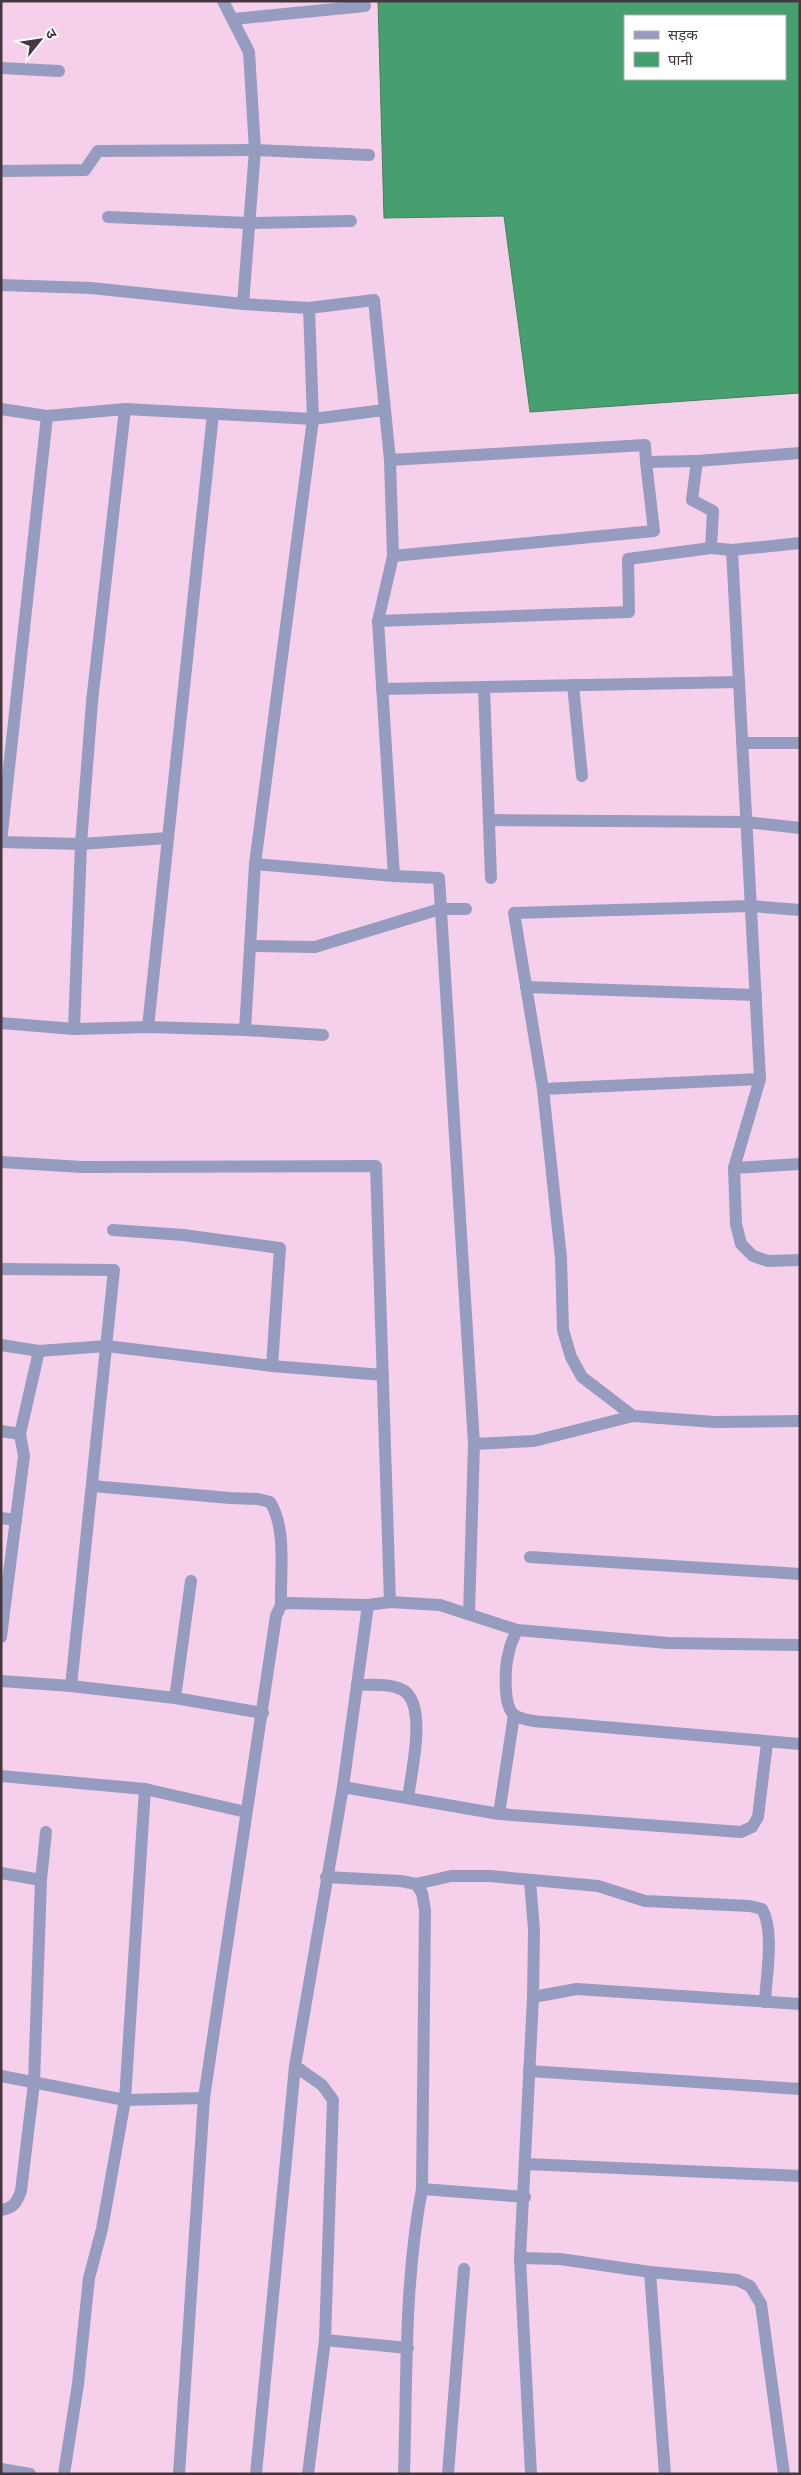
<svg xmlns="http://www.w3.org/2000/svg" width="801" height="2475" font-family="Rubik,'Noto Sans Devanagari',sans-serif">
	<rect width="100%" height="100%" fill="#f6d0eb"/>
	<!-- water -->
	<path fill="#469f6e" stroke="#468060" fill-rule="evenodd" d="M378,1H800V393L530,412L504,216L384,218ZM625,16H785V79H625Z"/>
	<g fill="none" stroke-linecap="round" stroke-linejoin="round">
		<!-- minor -->
		<g stroke="#969cbf" stroke-width="12">
			<polyline points="223,1 249,52 255,150 243,304 309,308"/>
			<polyline points="234,19 365,6"/>
			<polyline points="1,68 59,71"/>
			<polyline points="1,171 85,170 98,151 255,150 369,155"/>
			<polyline points="108,217 248,223 351,221"/>
			<polyline points="1,285 91,288 243,304"/>
			<polyline points="1,409 47,416"/>
			<polyline points="125,409 92,702 81,844 168,838"/>
			<polyline points="390,460 645,445 646,462 697,461 692,500 713,511 711,548 732,550"/>
			<polyline points="697,461 800,453"/>
			<polyline points="800,543 732,550 760,1079 734,1168 736,1224 741,1244 753,1256 768,1261 800,1260"/>
			<polyline points="393,556 654,531 646,462"/>
			<polyline points="378,621 629,612 628,559 711,548"/>
			<polyline points="573,685 582,776"/>
			<polyline points="484,687 491,878"/>
			<polyline points="382,689 739,682"/>
			<polyline points="743,743 800,743"/>
			<polyline points="489,820 747,822 800,828"/>
			<polyline points="1,842 47,416 125,409 313,419 384,410"/>
			<polyline points="1,842 81,844 74,1029"/>
			<polyline points="255,864 394,876"/>
			<polyline points="250,946 315,947 440,909 466,909"/>
			<polyline points="526,987 756,995"/>
			<polyline points="1,1023 74,1029 148,1027 245,1030 255,864 313,419 309,308 374,300 390,460 393,556 378,621 394,876 439,878 474,1444 469,1614"/>
			<polyline points="148,1027 213,414"/>
			<polyline points="245,1030 323,1035"/>
			<polyline points="543,1089 760,1079"/>
			<polyline points="1,1162 82,1167 376,1166 390,1602"/>
			<polyline points="734,1168 800,1164"/>
			<polyline points="113,1230 183,1235 280,1248 272,1366"/>
			<polyline points="1,1269 114,1270 71,1686"/>
			<polyline points="1,1345 39,1351 106,1346 272,1366 383,1375"/>
			<polyline points="633,1416 582,1377 571,1357 563,1330 561,1258 543,1089 514,913 751,906 800,910"/>
			<polyline points="1,1431 20,1434"/>
			<polyline points="474,1444 534,1441 633,1416 714,1422 800,1421"/>
			<path d="M92,1486L230,1498L258,1499L270,1502C287,1528 280,1575 281,1605"/>
			<polyline points="1,1518 16,1520"/>
			<polyline points="530,1557 800,1574"/>
			<polyline points="1,1596 6,1597 1,1637"/>
			<polyline points="6,1597 24,1456 20,1434 39,1351"/>
			<path d="M517,1630C514,1637 510,1644 509,1652C505,1665 502,1709 516,1716C528,1722 545,1722 558,1723L800,1744"/>
			<polyline points="1,1681 71,1686 175,1698 191,1581"/>
			<path d="M357,1685C371,1685 390,1683 403,1690C428,1705 411,1773 408,1798"/>
			<polyline points="175,1698 263,1713"/>
			<polyline points="1,1776 145,1789 125,2100 1,2076"/>
			<polyline points="343,1787 499,1814 741,1832 752,1827 758,1817 767,1743"/>
			<polyline points="145,1789 246,1812"/>
			<polyline points="499,1814 514,1715"/>
			<polyline points="1,1873 41,1880"/>
			<path d="M326,1877L401,1881L416,1884L422,1893L425,1910L422,2189C404,2282 407,2380 404,2474"/>
			<polyline points="530,1881 534,1930 533,1997"/>
			<path d="M416,1884L451,1876H490L598,1886L645,1901L750,1906L762,1909C775,1931 766,1977 765,2002"/>
			<polyline points="295,2066 322,2085 333,2100 325,2340 308,2474"/>
			<polyline points="529,2071 800,2089"/>
			<polyline points="526,2164 800,2176"/>
			<polyline points="422,2189 525,2197"/>
			<path d="M1,2210C14,2208 17,2202 21,2191L34,2083L41,1880L46,1832"/>
			<polyline points="520,2258 560,2259 650,2272 665,2474"/>
			<polyline points="650,2272 737,2280 750,2286 761,2304 784,2474"/>
			<polyline points="325,2340 408,2348"/>
			<polyline points="1,2469 30,2474"/>
			<polyline points="64,2474 78,2384 89,2278 102,2229 125,2100 204,2098"/>
			<polyline points="179,2474 204,2098 276,1616 281,1605 287,1603 368,1605 390,1602 440,1605 517,1630 668,1643 800,1645"/>
			<polyline points="256,2474 295,2066 343,1787 368,1605"/>
			<polyline points="448,2474 464,2269"/>
			<polyline points="531,2474 520,2258 533,1997 577,1989 800,2004"/>
		</g>
	</g>
	<!-- border -->
	<rect width="801" height="2475" fill="none" stroke="#453640" stroke-width="5"/>
	<!-- legend -->
	<rect x="624" y="15" width="162" height="65" fill="#ffffff" stroke="#b5afb3"/>
	<rect x="634" y="31" width="25" height="8" fill="#969cbf" stroke="#b5afb3"/>
	<text x="668" y="40" font-size="15" fill="#453640">सड़क</text>
	<rect x="634" y="52" width="25" height="15" fill="#469f6e" stroke="#b5afb3"/>
	<text x="668" y="65" font-size="15" fill="#453640">पानी</text>
	<!-- north arrow -->
	<g transform="translate(40 40) rotate(60)" stroke="#ffffff" stroke-width="4" paint-order="stroke">
	<path d="M0-4L9 19L0 12L-9 19Z" fill="#453640"/>
	<text y="-8" font-size="14" font-weight="bold" text-anchor="middle" fill="#453640">उ</text>
	</g>
</svg>
